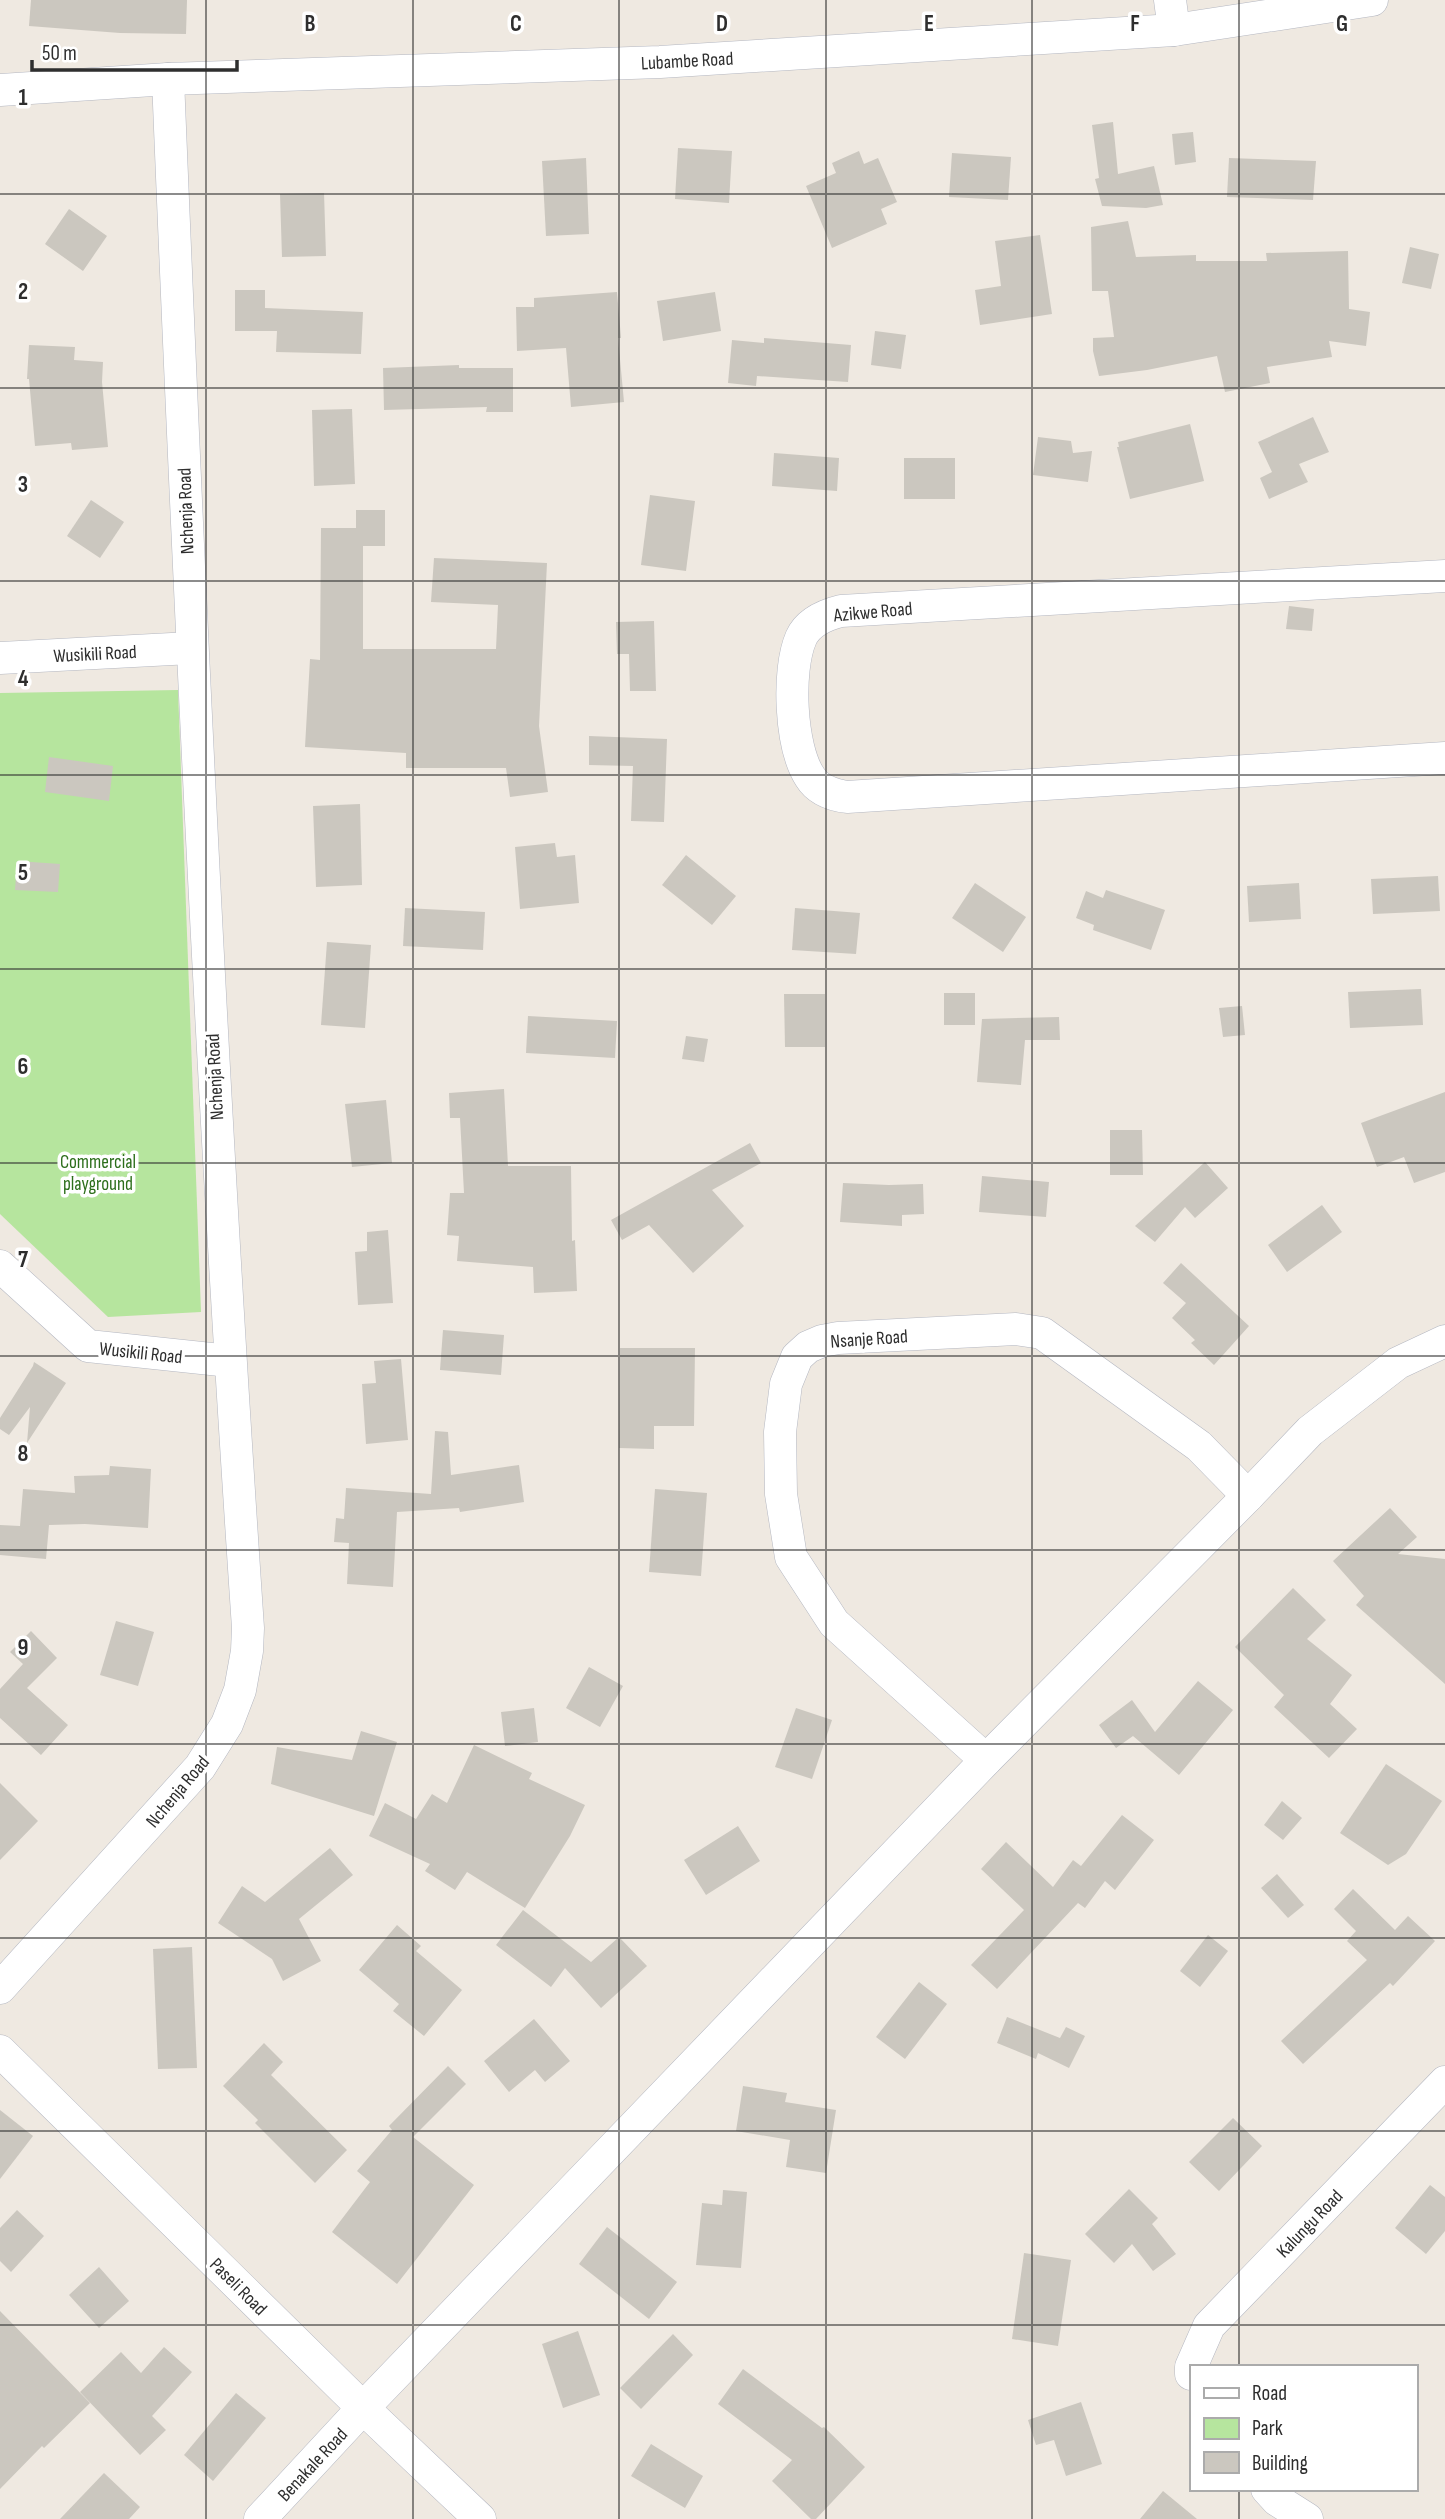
<svg xmlns="http://www.w3.org/2000/svg" width="1445" height="2519" font-family="'Sofia Sans Condensed',sans-serif">
	<rect width="100%" height="100%" fill="#efe9e1"/>
	<!-- green -->
	<polygon fill="#b6e59e" points="178,690 201,1312 108,1317 0,1214 0,693"/>
	<!-- building -->
	<g fill="#cbc7bf">
		<polygon points="31,0 187,0 186,34 120,33 29,26"/>
		<polygon points="1113,122 1118,174 1154,166 1163,205 1146,208 1102,206 1095,179 1099,178 1092,125"/>
		<polygon points="1193,132 1196,162 1175,165 1172,134"/>
		<polygon points="678,148 732,151 729,203 675,199"/>
		<polygon points="859,151 864,164 878,158 897,202 881,209 887,224 832,248 806,186 836,173 832,163"/>
		<polygon points="952,153 1011,157 1008,200 949,197"/>
		<polygon points="586,158 589,234 546,236 542,161"/>
		<polygon points="1229,158 1316,161 1313,200 1227,197"/>
		<polygon points="324,193 326,256 282,257 280,194"/>
		<polygon points="69,209 107,236 83,271 45,244"/>
		<polygon points="1128,221 1136,257 1196,255 1196,261 1267,261 1266,253 1348,251 1349,309 1370,312 1366,346 1329,341 1332,357 1267,367 1270,383 1225,392 1217,356 1147,370 1099,376 1093,351 1093,338 1114,337 1108,291 1092,291 1091,227"/>
		<polygon points="1040,235 1052,314 980,325 975,290 1001,286 995,241"/>
		<polygon points="1410,247 1439,254 1431,289 1402,283"/>
		<polygon points="235,290 265,290 265,308 363,312 361,354 276,352 277,331 235,331"/>
		<polygon points="617,292 621,338 618,338 624,402 571,407 566,348 517,351 516,307 534,307 534,298"/>
		<polygon points="715,292 721,331 663,341 657,301"/>
		<polygon points="875,331 906,335 901,369 871,365"/>
		<polygon points="764,338 851,345 848,382 757,376 756,386 728,383 732,340 764,343"/>
		<polygon points="29,345 75,347 74,360 103,362 102,382 108,447 72,450 71,443 35,446 29,379 27,379"/>
		<polygon points="459,365 459,368 513,368 513,412 486,412 487,407 384,410 383,368"/>
		<polygon points="352,409 355,484 314,486 312,410"/>
		<polygon points="1313,417 1329,452 1299,464 1308,482 1269,499 1260,478 1272,472 1258,442"/>
		<polygon points="1190,424 1204,481 1130,499 1117,447 1119,447 1118,442"/>
		<polygon points="1038,437 1071,441 1073,453 1092,451 1088,482 1033,475"/>
		<polygon points="774,453 839,458 837,491 772,486"/>
		<rect x="904" y="458" width="51" height="41"/>
		<polygon points="650,495 695,501 686,571 641,565"/>
		<polygon points="91,500 124,522 100,558 67,536"/>
		<polygon points="356,510 385,510 385,546 363,546 363,649 496,649 498,605 431,602 434,558 547,563 539,726 548,792 510,797 506,768 406,768 406,753 305,747 310,659 320,660 321,528 356,528"/>
		<polygon points="1289,606 1314,609 1312,631 1286,629"/>
		<polygon points="654,621 656,691 630,691 629,654 617,654 616,622"/>
		<polygon points="589,736 667,739 664,822 631,821 633,766 589,765"/>
		<polygon points="49,757 113,766 109,801 45,792"/>
		<polygon points="360,804 362,885 316,887 313,806"/>
		<polygon points="555,843 557,857 575,855 579,903 520,909 515,847"/>
		<polygon points="686,855 736,896 712,925 662,885"/>
		<polygon points="17,861 60,864 58,892 15,890"/>
		<polygon points="1438,876 1440,911 1373,914 1371,879"/>
		<polygon points="975,883 1026,917 1003,952 952,918"/>
		<polygon points="1299,883 1301,919 1249,922 1247,886"/>
		<polygon points="1106,890 1165,910 1151,950 1093,930 1094,925 1076,918 1086,891 1103,898"/>
		<polygon points="405,908 485,912 483,950 403,946"/>
		<polygon points="795,908 860,913 856,954 792,950"/>
		<polygon points="327,942 371,945 365,1028 321,1025"/>
		<polygon points="1421,989 1423,1025 1350,1028 1348,992"/>
		<rect x="944" y="993" width="31" height="32"/>
		<polygon points="784,994 825,994 825,1047 785,1047"/>
		<polygon points="1242,1006 1245,1035 1223,1037 1219,1008"/>
		<polygon points="528,1016 617,1021 615,1058 526,1053"/>
		<polygon points="1059,1017 1060,1040 1025,1040 1021,1085 977,1082 982,1019"/>
		<polygon points="686,1036 708,1039 704,1062 682,1059"/>
		<polygon points="504,1089 508,1166 571,1166 572,1241 575,1240 577,1291 534,1293 533,1267 457,1261 459,1236 447,1235 450,1193 464,1193 460,1118 450,1118 449,1093"/>
		<polygon points="1445,1092 1445,1172 1414,1183 1404,1157 1377,1167 1361,1123"/>
		<polygon points="386,1100 392,1163 352,1167 345,1104"/>
		<polygon points="1110,1130 1142,1130 1143,1175 1110,1175"/>
		<polygon points="750,1143 761,1163 712,1190 744,1226 693,1273 649,1225 622,1240 611,1220"/>
		<polygon points="1205,1162 1228,1188 1195,1218 1185,1207 1155,1242 1135,1226"/>
		<polygon points="982,1176 1049,1182 1046,1217 979,1212"/>
		<polygon points="843,1183 889,1185 923,1184 924,1214 902,1215 902,1226 840,1222"/>
		<polygon points="1322,1205 1342,1232 1287,1272 1268,1245"/>
		<polygon points="388,1230 393,1303 358,1305 355,1252 367,1251 367,1232"/>
		<polygon points="1181,1263 1249,1326 1214,1365 1191,1343 1195,1340 1172,1318 1186,1303 1163,1283"/>
		<polygon points="443,1330 504,1335 501,1375 440,1370"/>
		<polygon points="620,1348 695,1348 694,1426 654,1426 654,1449 619,1448"/>
		<polygon points="401,1359 408,1440 366,1444 362,1384 376,1383 374,1361"/>
		<polygon points="34,1362 66,1383 27,1443 30,1407 9,1435 0,1429 0,1418 33,1366"/>
		<polygon points="435,1431 448,1432 451,1475 519,1465 524,1502 460,1512 459,1508 397,1512 393,1587 347,1584 349,1543 334,1542 336,1518 344,1519 346,1488 431,1494"/>
		<polygon points="110,1466 151,1469 148,1528 85,1524 49,1525 46,1559 0,1555 0,1525 20,1526 23,1489 75,1493 74,1476 109,1475"/>
		<polygon points="655,1489 707,1493 701,1576 649,1572"/>
		<polygon points="1390,1508 1417,1537 1398,1554 1445,1559 1445,1684 1356,1605 1364,1596 1333,1561"/>
		<polygon points="1293,1588 1326,1620 1307,1639 1352,1675 1330,1704 1357,1729 1329,1758 1274,1707 1284,1695 1235,1647"/>
		<polygon points="116,1621 154,1632 138,1686 100,1675"/>
		<polygon points="31,1631 57,1658 27,1688 68,1725 41,1755 0,1718 0,1689 23,1664 10,1652"/>
		<polygon points="589,1667 623,1686 600,1727 566,1708"/>
		<polygon points="1198,1681 1233,1710 1179,1775 1133,1736 1116,1748 1099,1725 1132,1700 1155,1732"/>
		<polygon points="534,1708 538,1742 505,1746 501,1712"/>
		<polygon points="796,1708 832,1720 812,1779 775,1767"/>
		<polygon points="361,1731 397,1742 374,1816 271,1784 277,1747 352,1760"/>
		<polygon points="474,1745 532,1773 529,1779 585,1805 570,1836 525,1908 467,1872 455,1890 425,1871 430,1864 369,1836 385,1803 416,1819 432,1794 447,1803"/>
		<polygon points="1386,1764 1442,1801 1406,1854 1388,1865 1340,1833"/>
		<polygon points="0,1783 38,1821 0,1860"/>
		<polygon points="1282,1801 1302,1818 1283,1840 1264,1825"/>
		<polygon points="1122,1815 1154,1840 1115,1890 1105,1881 1085,1908 1078,1903 997,1989 971,1965 1024,1910 981,1869 1006,1842 1053,1887 1073,1860 1081,1866"/>
		<polygon points="738,1826 760,1861 706,1895 684,1860"/>
		<polygon points="330,1848 353,1875 299,1919 321,1961 283,1981 272,1959 218,1923 242,1886 265,1902"/>
		<polygon points="1277,1874 1304,1905 1288,1918 1261,1888"/>
		<polygon points="1353,1889 1395,1930 1408,1916 1435,1941 1393,1986 1390,1983 1303,2064 1281,2041 1367,1960 1347,1941 1356,1931 1334,1909"/>
		<polygon points="523,1910 591,1962 619,1937 647,1966 601,2008 565,1968 551,1987 496,1945"/>
		<polygon points="397,1925 421,1946 416,1951 462,1990 424,2036 393,2011 399,2004 359,1970"/>
		<polygon points="1208,1935 1228,1951 1200,1987 1180,1971"/>
		<polygon points="192,1947 197,2068 158,2069 153,1949"/>
		<polygon points="919,1982 947,2004 905,2059 876,2037"/>
		<polygon points="1007,2017 1060,2038 1066,2027 1085,2036 1069,2068 1038,2053 1036,2059 997,2043"/>
		<polygon points="534,2019 570,2061 545,2082 535,2070 509,2092 484,2061"/>
		<polygon points="264,2043 283,2062 271,2075 347,2150 315,2183 255,2123 258,2120 223,2086"/>
		<polygon points="448,2066 466,2084 413,2137 474,2185 397,2284 332,2232 370,2182 357,2171 392,2130 389,2126"/>
		<polygon points="743,2086 787,2093 785,2102 836,2110 826,2173 786,2167 790,2140 736,2131"/>
		<polygon points="0,2110 33,2136 0,2179"/>
		<polygon points="1233,2118 1262,2146 1219,2191 1189,2162"/>
		<polygon points="1430,2185 1445,2197 1445,2231 1426,2254 1395,2228"/>
		<polygon points="1129,2189 1158,2218 1152,2224 1176,2254 1153,2271 1132,2244 1114,2263 1085,2234"/>
		<polygon points="723,2190 747,2192 741,2268 696,2265 702,2203 722,2205"/>
		<polygon points="17,2210 44,2236 11,2272 0,2261 0,2228"/>
		<polygon points="607,2227 677,2282 649,2319 579,2264"/>
		<polygon points="1024,2253 1071,2260 1058,2346 1012,2339"/>
		<polygon points="99,2267 129,2301 99,2328 69,2295"/>
		<polygon points="0,2311 90,2403 44,2448 42,2446 0,2489"/>
		<polygon points="578,2331 600,2395 563,2408 542,2344"/>
		<polygon points="673,2334 693,2355 641,2409 620,2388"/>
		<polygon points="164,2347 192,2372 152,2416 166,2430 140,2455 80,2392 121,2352 141,2373"/>
		<polygon points="743,2369 822,2428 824,2427 865,2467 816,2519 811,2519 772,2481 792,2460 718,2404"/>
		<polygon points="236,2393 266,2418 213,2481 184,2455"/>
		<polygon points="1081,2402 1102,2464 1066,2476 1054,2440 1036,2445 1028,2420"/>
		<polygon points="651,2444 703,2476 685,2508 631,2476"/>
		<polygon points="104,2473 140,2507 129,2519 60,2519"/>
		<polygon points="1163,2491 1197,2519 1140,2519"/>
	</g>
	<g fill="none" stroke-linecap="round" stroke-linejoin="round">
		<!-- minor casing -->
		<g stroke="#b4b7c1" stroke-width="33">
			<g id="minor">
				<polyline points="1170,0 1174,30"/>
				<polyline points="0,90 168,79 660,62 1174,30 1372,0"/>
				<path d="M1445,576L841,611C825,615 808,622 801,638C787,670 790,747 810,777C818,790 832,795 847,797L1445,758"/>
				<polyline points="0,658 191,648"/>
				<polyline points="0,1266 88,1346 230,1361"/>
				<polyline points="986,1760 834,1623 791,1557 781,1494 780,1432 786,1384 797,1357 808,1347 822,1341 838,1338 1016,1329 1042,1333 1199,1446 1248,1496"/>
				<path d="M0,1988L200,1767L227,1724L240,1690L247,1651L248,1628C213,1112 189,595 168,79"/>
				<polyline points="0,2051 363,2408 480,2519"/>
				<polyline points="1191,2374 1191,2367 1209,2326 1445,2082"/>
				<polyline points="1267,2489 1277,2500 1307,2519"/>
				<polyline points="260,2519 363,2408 986,1760 1248,1496 1310,1431 1398,1363 1445,1341"/>
			</g>
		</g>
		<!-- minor -->
		<use href="#minor" stroke="#fff" stroke-width="32"/>
	</g>
	<!-- grid -->
	<path fill="none" stroke="#2e2e2e" stroke-width="2" stroke-opacity="0.55" d="M206,0V2519M413,0V2519M619,0V2519M826,0V2519M1032,0V2519M1239,0V2367M0,194H1445M0,388H1445M0,581H1445M0,775H1445M0,969H1445M0,1163H1445M0,1356H1445M0,1550H1445M0,1744H1445M0,1938H1445M0,2131H1445M0,2325H1445M1239,2489V2519"/>
	<g text-anchor="middle" stroke-width="7" stroke-linejoin="round" paint-order="stroke">
		<!-- street labels -->
		<g font-size="19" fill="#2e2e2e" stroke="#fff">
			<text transform="translate(687 60) rotate(-3)" y="7">Lubambe Road</text>
			<text transform="translate(185 511) rotate(-92)" y="7">Nchenja Road</text>
			<text transform="translate(873 611) rotate(-5)" y="7">Azikwe Road</text>
			<text transform="translate(95 653) rotate(-3)" y="7">Wusikili Road</text>
			<text transform="translate(214 1077) rotate(-93)" y="7">Nchenja Road</text>
			<text transform="translate(869 1338) rotate(-4)" y="7">Nsanje Road</text>
			<text transform="translate(141 1352) rotate(6)" y="7">Wusikili Road</text>
			<text transform="translate(177 1791) rotate(-50)" y="7">Nchenja Road</text>
			<text transform="translate(1309 2223) rotate(-46)" y="7">Kalungu Road</text>
			<text transform="translate(239 2286) rotate(45)" y="7">Paseli Road</text>
			<text transform="translate(312 2464) rotate(-47)" y="7">Benakale Road</text>
		</g>
		<!-- park labels -->
		<g font-size="19" fill="#2c6e1b" stroke="#fff">
			<text x="98" y="1168">Commercial<tspan x="98" dy="22">playground</tspan></text>
		</g>
	</g>
	<g font-size="23" text-anchor="middle" font-weight="bold" fill="#2e2e2e" stroke="#fff" stroke-width="7" stroke-linejoin="round" paint-order="stroke">
		<text x="310" y="31">B</text>
		<text x="516" y="31">C</text>
		<text x="722" y="31">D</text>
		<text x="929" y="31">E</text>
		<text x="1135" y="31">F</text>
		<text x="1342" y="31">G</text>
		<text x="23" y="105">1</text>
		<text x="23" y="299">2</text>
		<text x="23" y="492">3</text>
		<text x="23" y="686">4</text>
		<text x="23" y="880">5</text>
		<text x="23" y="1074">6</text>
		<text x="23" y="1267">7</text>
		<text x="23" y="1461">8</text>
		<text x="23" y="1655">9</text>
	</g>
	<!-- legend -->
	<rect x="1190" y="2365" width="228" height="126" fill="#ffffff" stroke="#ababab" stroke-width="2"/>
	<rect x="1204" y="2388" width="35" height="10" fill="#ffffff" stroke="#ababab" stroke-width="2"/>
	<text x="1252" y="2400" font-size="21" fill="#2e2e2e">Road</text>
	<rect x="1204" y="2418" width="35" height="21" fill="#b6e59e" stroke="#ababab" stroke-width="2"/>
	<text x="1252" y="2435" font-size="21" fill="#2e2e2e">Park</text>
	<rect x="1204" y="2452" width="35" height="21" fill="#cbc7bf" stroke="#ababab" stroke-width="2"/>
	<text x="1252" y="2470" font-size="21" fill="#2e2e2e">Building</text>
	<!-- scale -->
	<path d="M32 60v10h205v-10" fill="none" stroke="#2e2e2e" stroke-width="3.5"/>
	<text x="42" y="60" font-size="21" fill="#2e2e2e" stroke="#ffffff" stroke-width="5" paint-order="stroke">50 m</text>
</svg>
